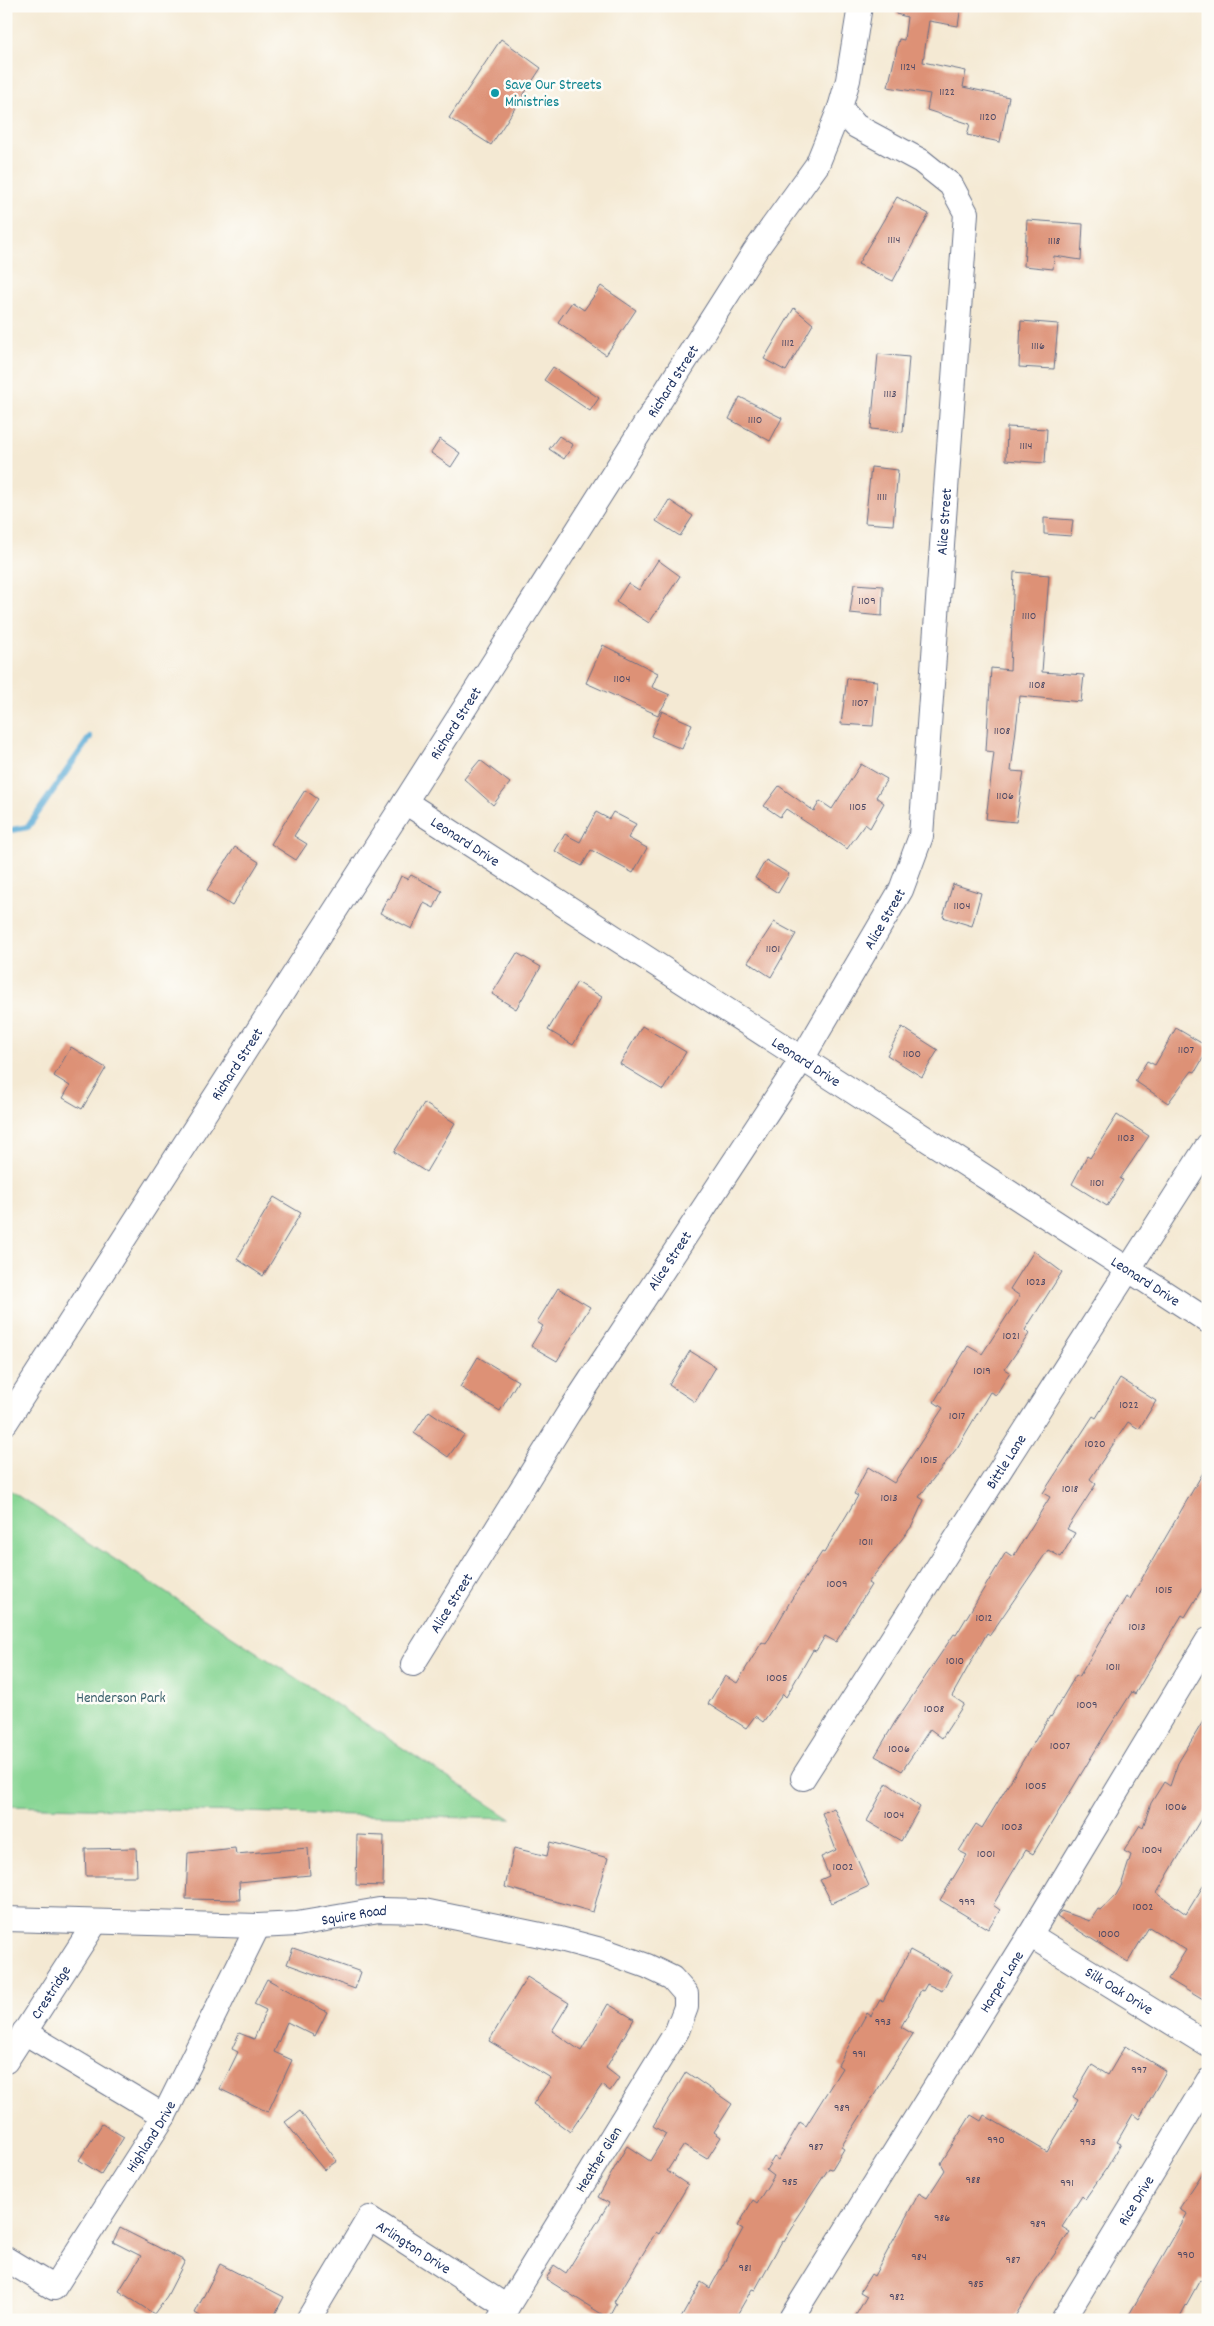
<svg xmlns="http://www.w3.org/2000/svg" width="1214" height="2326" font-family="Dekko,sans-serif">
	<rect width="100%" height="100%" fill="#fdfcf7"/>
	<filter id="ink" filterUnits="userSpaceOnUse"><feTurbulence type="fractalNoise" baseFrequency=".02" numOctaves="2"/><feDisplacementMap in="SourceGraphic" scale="10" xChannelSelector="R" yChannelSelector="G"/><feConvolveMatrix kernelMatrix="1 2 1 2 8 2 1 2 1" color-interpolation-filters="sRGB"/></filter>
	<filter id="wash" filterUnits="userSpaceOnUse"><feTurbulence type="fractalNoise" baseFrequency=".0096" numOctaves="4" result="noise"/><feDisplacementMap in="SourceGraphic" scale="20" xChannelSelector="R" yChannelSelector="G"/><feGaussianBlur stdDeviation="1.12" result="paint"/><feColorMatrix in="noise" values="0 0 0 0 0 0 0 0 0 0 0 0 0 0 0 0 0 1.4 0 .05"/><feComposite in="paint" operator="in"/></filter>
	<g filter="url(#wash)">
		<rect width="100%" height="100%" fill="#f4e9d3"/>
		<!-- green -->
		<polygon fill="#89d695" stroke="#52827a" points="6,1488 511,1819 6,1806"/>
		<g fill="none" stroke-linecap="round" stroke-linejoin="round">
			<!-- stream -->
			<polyline stroke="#5babd6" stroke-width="6" points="6,831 28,827 90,737"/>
		</g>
		<g id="blocks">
			<!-- building -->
			<g fill="#dd9176">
				<polygon points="896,6 961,6 958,26 929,21 923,62 966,71 963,87 1009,97 1000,142 967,135 970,124 927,110 930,94 888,87 899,39 904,40 907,17 896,14"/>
				<polygon points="501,39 541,68 491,145 449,118"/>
				<polygon points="897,197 929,214 893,281 858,264"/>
				<polygon points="1027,220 1083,224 1081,260 1054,256 1053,269 1024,266"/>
				<polygon points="601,286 636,310 606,355 558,322 572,302 584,310"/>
				<polygon points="794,308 813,324 786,371 764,359"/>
				<polygon points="1021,321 1058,324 1054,369 1019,367"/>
				<polygon points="878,354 909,357 903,432 871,429"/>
				<polygon points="553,367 599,398 590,411 544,380"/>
				<polygon points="740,397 782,418 770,441 729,419"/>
				<polygon points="1007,427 1047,429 1045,463 1006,460"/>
				<polygon points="559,436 573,445 564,459 549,449"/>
				<polygon points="440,439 460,453 451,467 431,453"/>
				<polygon points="871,467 898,470 893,525 865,523"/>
				<polygon points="669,500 693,516 680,536 656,521"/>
				<polygon points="1044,518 1073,520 1071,536 1044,534"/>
				<polygon points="658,560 680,576 649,623 616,602 628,583 639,590"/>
				<polygon points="1014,572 1049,575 1042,672 1084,675 1081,702 1020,696 1011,771 1024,772 1016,822 986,819 994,752 986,751 991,668 1010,670"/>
				<polygon points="854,584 883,586 882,616 850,613"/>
				<polygon points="603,645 658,673 652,687 670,695 658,715 586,683"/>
				<polygon points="847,678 877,681 873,726 841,724"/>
				<polygon points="662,711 692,724 682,749 651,736"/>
				<polygon points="480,760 510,783 493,805 464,779"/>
				<polygon points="861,764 887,779 876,797 884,803 870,828 865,824 847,849 786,809 780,817 764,806 779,786 814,811 820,801 832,809"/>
				<polygon points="305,790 318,799 294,836 307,844 296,860 271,844"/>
				<polygon points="596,812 609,819 613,812 636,824 628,838 647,848 633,873 591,850 582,866 555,851 565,834 580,842"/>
				<polygon points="235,847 259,862 232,906 207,890"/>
				<polygon points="766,860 789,874 778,893 755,878"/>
				<polygon points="411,875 442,891 434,908 424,903 412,929 380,913 388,898 390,899 401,876 408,879"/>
				<polygon points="953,884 981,893 972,926 943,917"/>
				<polygon points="774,922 796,934 771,977 748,962"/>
				<polygon points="517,953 541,967 516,1009 492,994"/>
				<polygon points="577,982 602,997 573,1045 548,1030"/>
				<polygon points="642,1026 686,1052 663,1090 620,1064"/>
				<polygon points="902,1027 938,1050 922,1077 887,1055"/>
				<polygon points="1176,1028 1208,1047 1208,1050 1195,1072 1192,1071 1168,1103 1135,1081 1147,1061 1155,1065"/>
				<polygon points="71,1047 106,1068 82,1109 63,1098 70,1086 54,1076"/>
				<polygon points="424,1103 455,1123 426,1172 394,1152"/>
				<polygon points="1117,1115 1149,1136 1120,1179 1123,1180 1107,1206 1072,1184 1087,1156 1090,1158"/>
				<polygon points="274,1197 301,1213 263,1276 237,1259"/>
				<polygon points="1034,1251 1062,1272 1025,1330 1029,1334 1005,1369 1010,1372 996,1395 990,1392 957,1448 919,1497 924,1500 912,1526 868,1583 871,1585 836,1642 825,1636 816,1651 813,1650 786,1697 783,1694 763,1722 755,1716 746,1728 708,1704 725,1676 737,1683 762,1642 766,1644 791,1600 822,1552 824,1553 858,1496 854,1494 868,1467 894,1483 943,1408 934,1402 968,1346 982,1354 1020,1296 1010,1289"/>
				<polygon points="558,1288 590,1307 557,1361 531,1346 543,1326 537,1322"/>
				<polygon points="690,1351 716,1367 695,1402 669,1385"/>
				<polygon points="478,1357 518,1381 500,1411 460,1387"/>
				<polygon points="1120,1378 1156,1401 1139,1429 1128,1422 1090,1479 1096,1484 1067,1529 1075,1533 1061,1557 1048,1550 990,1635 987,1633 952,1696 964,1704 942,1738 930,1729 902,1771 875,1756 895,1722 954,1634 956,1635 1006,1552 1013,1557 1050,1497 1043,1493 1093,1416 1096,1418"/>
				<polygon points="429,1411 464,1435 448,1457 414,1433"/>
				<polygon points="1208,1464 1208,1579 1185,1617 1182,1615 1135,1694 1132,1692 1107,1731 1033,1854 1026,1850 993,1905 1000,1910 988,1929 940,1900 967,1855 959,1851 976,1824 982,1828 1050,1716 1051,1717 1076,1675 1079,1677 1126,1597 1130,1599"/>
				<polygon points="1208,1713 1208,1807 1157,1893 1186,1914 1208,1878 1208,2003 1168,1979 1186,1950 1149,1927 1128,1962 1057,1917 1061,1911 1090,1921 1098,1909 1100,1910 1116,1895 1121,1886 1131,1855 1124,1851 1140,1825 1143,1827 1151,1803 1164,1782 1170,1786 1178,1763"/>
				<polygon points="887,1783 920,1807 901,1841 867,1821"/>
				<polygon points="834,1808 869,1886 832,1903 820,1880 829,1876 821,1857 836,1850 822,1813"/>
				<polygon points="357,1835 384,1836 383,1886 356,1885"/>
				<polygon points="550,1842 608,1858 593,1912 505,1887 514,1848 547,1856"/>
				<polygon points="136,1848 137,1876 86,1876 85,1849"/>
				<polygon points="235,1848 236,1854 308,1848 310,1875 239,1882 240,1900 186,1899 188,1853"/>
				<polygon points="293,1948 361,1972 355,1989 287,1964"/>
				<polygon points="910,1950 952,1973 942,1991 927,1984 923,1991 921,1990 901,2027 913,2034 841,2147 844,2149 832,2169 829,2168 793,2223 795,2224 784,2242 782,2241 755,2290 752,2289 734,2320 680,2320 701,2282 710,2288 743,2229 738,2226 753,2200 757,2203 774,2176 766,2170 774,2157 778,2160 800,2122 806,2126 842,2068 838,2065 867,2013 871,2016 880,2000 883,2001"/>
				<polygon points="527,1977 569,2003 552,2031 581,2051 608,2004 634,2019 606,2068 619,2078 610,2091 602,2085 570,2132 533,2104 551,2078 489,2041"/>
				<polygon points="267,1979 327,2012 315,2036 287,2022 274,2052 292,2060 268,2112 220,2089 238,2052 232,2049 239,2033 254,2039 266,2010 254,2004"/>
				<polygon points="1125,2046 1166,2071 1139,2119 1133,2114 1117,2142 1121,2144 1106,2169 1085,2199 1082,2196 1062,2227 1070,2232 1036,2281 1013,2320 853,2320 867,2296 860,2292 871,2274 874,2276 919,2193 927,2198 945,2170 941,2163 971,2115 981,2121 984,2115 1047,2152 1078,2100 1073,2097 1092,2065 1108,2075"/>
				<polygon points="686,2072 732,2104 714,2132 721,2137 707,2159 684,2145 667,2171 688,2185 659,2234 656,2232 614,2302 616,2303 608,2318 546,2279 554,2265 566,2273 609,2203 598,2197 627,2146 650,2161 666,2134 653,2126"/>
				<polygon points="300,2111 337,2161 324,2170 285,2122"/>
				<polygon points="102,2124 124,2137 101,2174 79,2160"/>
				<polygon points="1208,2165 1208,2284 1200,2280 1178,2320 1126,2320 1187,2214 1179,2209"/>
				<polygon points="120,2228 185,2261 167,2296 154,2314 119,2291 141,2256 113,2242"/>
				<polygon points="220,2264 284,2297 272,2320 207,2320 195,2313"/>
			</g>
		</g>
	</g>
	<g filter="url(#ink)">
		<use href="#blocks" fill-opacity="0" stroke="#677087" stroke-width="1"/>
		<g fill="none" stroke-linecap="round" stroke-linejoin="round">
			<!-- minor casing -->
			<g stroke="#677087" stroke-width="26">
				<g id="minor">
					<path id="s1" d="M405,802L1208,1321"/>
					<path id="s2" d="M6,1422L405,802L755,251L817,165L840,108L848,80L860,6"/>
					<path id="s3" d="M413,1664L568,1414L802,1059L901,890L921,836L966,213L951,185L921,161L856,126L840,108"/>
					<path id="s4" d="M803,1778L1208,1145"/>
					<path id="s5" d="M6,1919L258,1926L297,1924L379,1910L424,1911L560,1939L605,1951L647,1966L672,1978L686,1994V2007L677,2031L499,2320"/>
					<path id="s6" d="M1030,1935L1208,2045"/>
					<polyline points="24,2032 164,2116"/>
					<path id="s7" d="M6,2061L95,1923"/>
					<path id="s8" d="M6,2259L54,2288L164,2116L258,1926"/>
					<path id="s9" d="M308,2320L369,2218L507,2307"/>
					<path id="s10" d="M790,2320L1030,1935L1208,1640"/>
					<path id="s11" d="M1063,2320L1208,2081"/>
				</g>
			</g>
			<!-- minor -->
			<use href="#minor" stroke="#fff" stroke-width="24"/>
		</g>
	</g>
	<!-- markers -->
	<circle fill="#0f9aa8" stroke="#fdfcf7" stroke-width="2" cx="495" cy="93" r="5"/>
	<g text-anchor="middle" stroke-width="5" stroke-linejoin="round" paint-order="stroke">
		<!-- number labels -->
		<g font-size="12" fill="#4c4864">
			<text x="908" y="70">1124</text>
			<text x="947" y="95">1122</text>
			<text x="988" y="120">1120</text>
			<text x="894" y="243">1114</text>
			<text x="1054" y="244">1118</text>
			<text x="788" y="346">1112</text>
			<text x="1038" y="349">1116</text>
			<text x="890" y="397">1113</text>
			<text x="755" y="423">1110</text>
			<text x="1026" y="449">1114</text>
			<text x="882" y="500">1111</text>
			<text x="867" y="604">1109</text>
			<text x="1029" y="619">1110</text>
			<text x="622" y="682">1104</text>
			<text x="1037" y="688">1108</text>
			<text x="860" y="706">1107</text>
			<text x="1002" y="734">1108</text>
			<text x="1005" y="799">1106</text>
			<text x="858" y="810">1105</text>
			<text x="962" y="909">1104</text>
			<text x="773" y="952">1101</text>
			<text x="1186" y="1053">1107</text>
			<text x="912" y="1057">1100</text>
			<text x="1126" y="1141">1103</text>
			<text x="1097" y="1186">1101</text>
			<text x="1036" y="1285">1023</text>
			<text x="1011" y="1339">1021</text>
			<text x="982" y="1374">1019</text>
			<text x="1129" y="1408">1022</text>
			<text x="957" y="1419">1017</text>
			<text x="1095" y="1447">1020</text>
			<text x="929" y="1463">1015</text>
			<text x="1070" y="1492">1018</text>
			<text x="889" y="1501">1013</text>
			<text x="866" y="1545">1011</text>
			<text x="837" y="1587">1009</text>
			<text x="1164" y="1593">1015</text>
			<text x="984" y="1621">1012</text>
			<text x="1137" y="1630">1013</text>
			<text x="955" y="1664">1010</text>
			<text x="1113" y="1670">1011</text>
			<text x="777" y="1681">1005</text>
			<text x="1087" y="1708">1009</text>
			<text x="934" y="1712">1008</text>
			<text x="1060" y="1749">1007</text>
			<text x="899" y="1752">1006</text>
			<text x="1036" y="1789">1005</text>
			<text x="1176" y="1810">1006</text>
			<text x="894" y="1818">1004</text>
			<text x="1012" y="1830">1003</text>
			<text x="1152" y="1853">1004</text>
			<text x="986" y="1857">1001</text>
			<text x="843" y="1870">1002</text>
			<text x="967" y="1905">999</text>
			<text x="1143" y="1910">1002</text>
			<text x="1109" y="1937">1000</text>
			<text x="883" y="2025">993</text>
			<text x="859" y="2057">991</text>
			<text x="1139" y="2073">997</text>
			<text x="842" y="2111">989</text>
			<text x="996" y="2143">990</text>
			<text x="1088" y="2145">993</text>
			<text x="816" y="2150">987</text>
			<text x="973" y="2183">988</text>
			<text x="790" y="2185">985</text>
			<text x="1067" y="2186">991</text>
			<text x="942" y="2221">986</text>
			<text x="1038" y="2227">989</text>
			<text x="1186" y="2258">990</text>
			<text x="919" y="2260">984</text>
			<text x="1013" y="2263">987</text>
			<text x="745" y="2271">981</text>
			<text x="976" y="2287">985</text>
			<text x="897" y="2300">982</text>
		</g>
		<!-- culture labels -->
		<g font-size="15" fill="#0d838f" stroke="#fdfcf7" text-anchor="start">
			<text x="505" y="89">Save Our Streets<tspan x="505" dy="17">Ministries</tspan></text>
		</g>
		<!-- street labels -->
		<g font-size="15" fill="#1b2f5e" stroke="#fdfcf7">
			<text dy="5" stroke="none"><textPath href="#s2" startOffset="1236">Richard Street</textPath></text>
			<text dy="5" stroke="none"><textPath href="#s3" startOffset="1288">Alice Street</textPath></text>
			<text dy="5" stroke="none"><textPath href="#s2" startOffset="831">Richard Street</textPath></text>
			<text dy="5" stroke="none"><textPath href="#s1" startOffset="72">Leonard Drive</textPath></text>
			<text dy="5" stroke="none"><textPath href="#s3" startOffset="882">Alice Street</textPath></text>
			<text dy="5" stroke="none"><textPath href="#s1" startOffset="478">Leonard Drive</textPath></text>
			<text dy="5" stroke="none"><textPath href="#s2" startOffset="426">Richard Street</textPath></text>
			<text dy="5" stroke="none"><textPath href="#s3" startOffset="478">Alice Street</textPath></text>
			<text dy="5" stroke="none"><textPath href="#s1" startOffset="882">Leonard Drive</textPath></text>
			<text dy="5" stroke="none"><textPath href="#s4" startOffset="376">Bittle Lane</textPath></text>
			<text dy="5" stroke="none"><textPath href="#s3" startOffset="72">Alice Street</textPath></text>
			<text dy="5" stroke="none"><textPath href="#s5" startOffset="349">Squire Road</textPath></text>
			<text dy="5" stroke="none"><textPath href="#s10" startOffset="399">Harper Lane</textPath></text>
			<text dy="5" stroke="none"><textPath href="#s6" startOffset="105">Silk Oak Drive</textPath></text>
			<text dy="5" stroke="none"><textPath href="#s7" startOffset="82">Crestridge</textPath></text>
			<text dy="5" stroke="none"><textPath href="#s8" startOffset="236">Highland Drive</textPath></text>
			<text transform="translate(598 2159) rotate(-58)" y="5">Heather Glen</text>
			<text dy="5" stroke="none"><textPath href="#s11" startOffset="140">Rice Drive</textPath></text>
			<text dy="5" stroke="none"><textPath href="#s9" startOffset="172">Arlington Drive</textPath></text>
		</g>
		<!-- park labels -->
		<g font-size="15" fill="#3c616e" stroke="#fdfcf7">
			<text x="121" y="1702">Henderson Park</text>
		</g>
	</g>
	<!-- margin -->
	<rect width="1214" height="2326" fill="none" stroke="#fdfcf7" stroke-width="25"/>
</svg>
